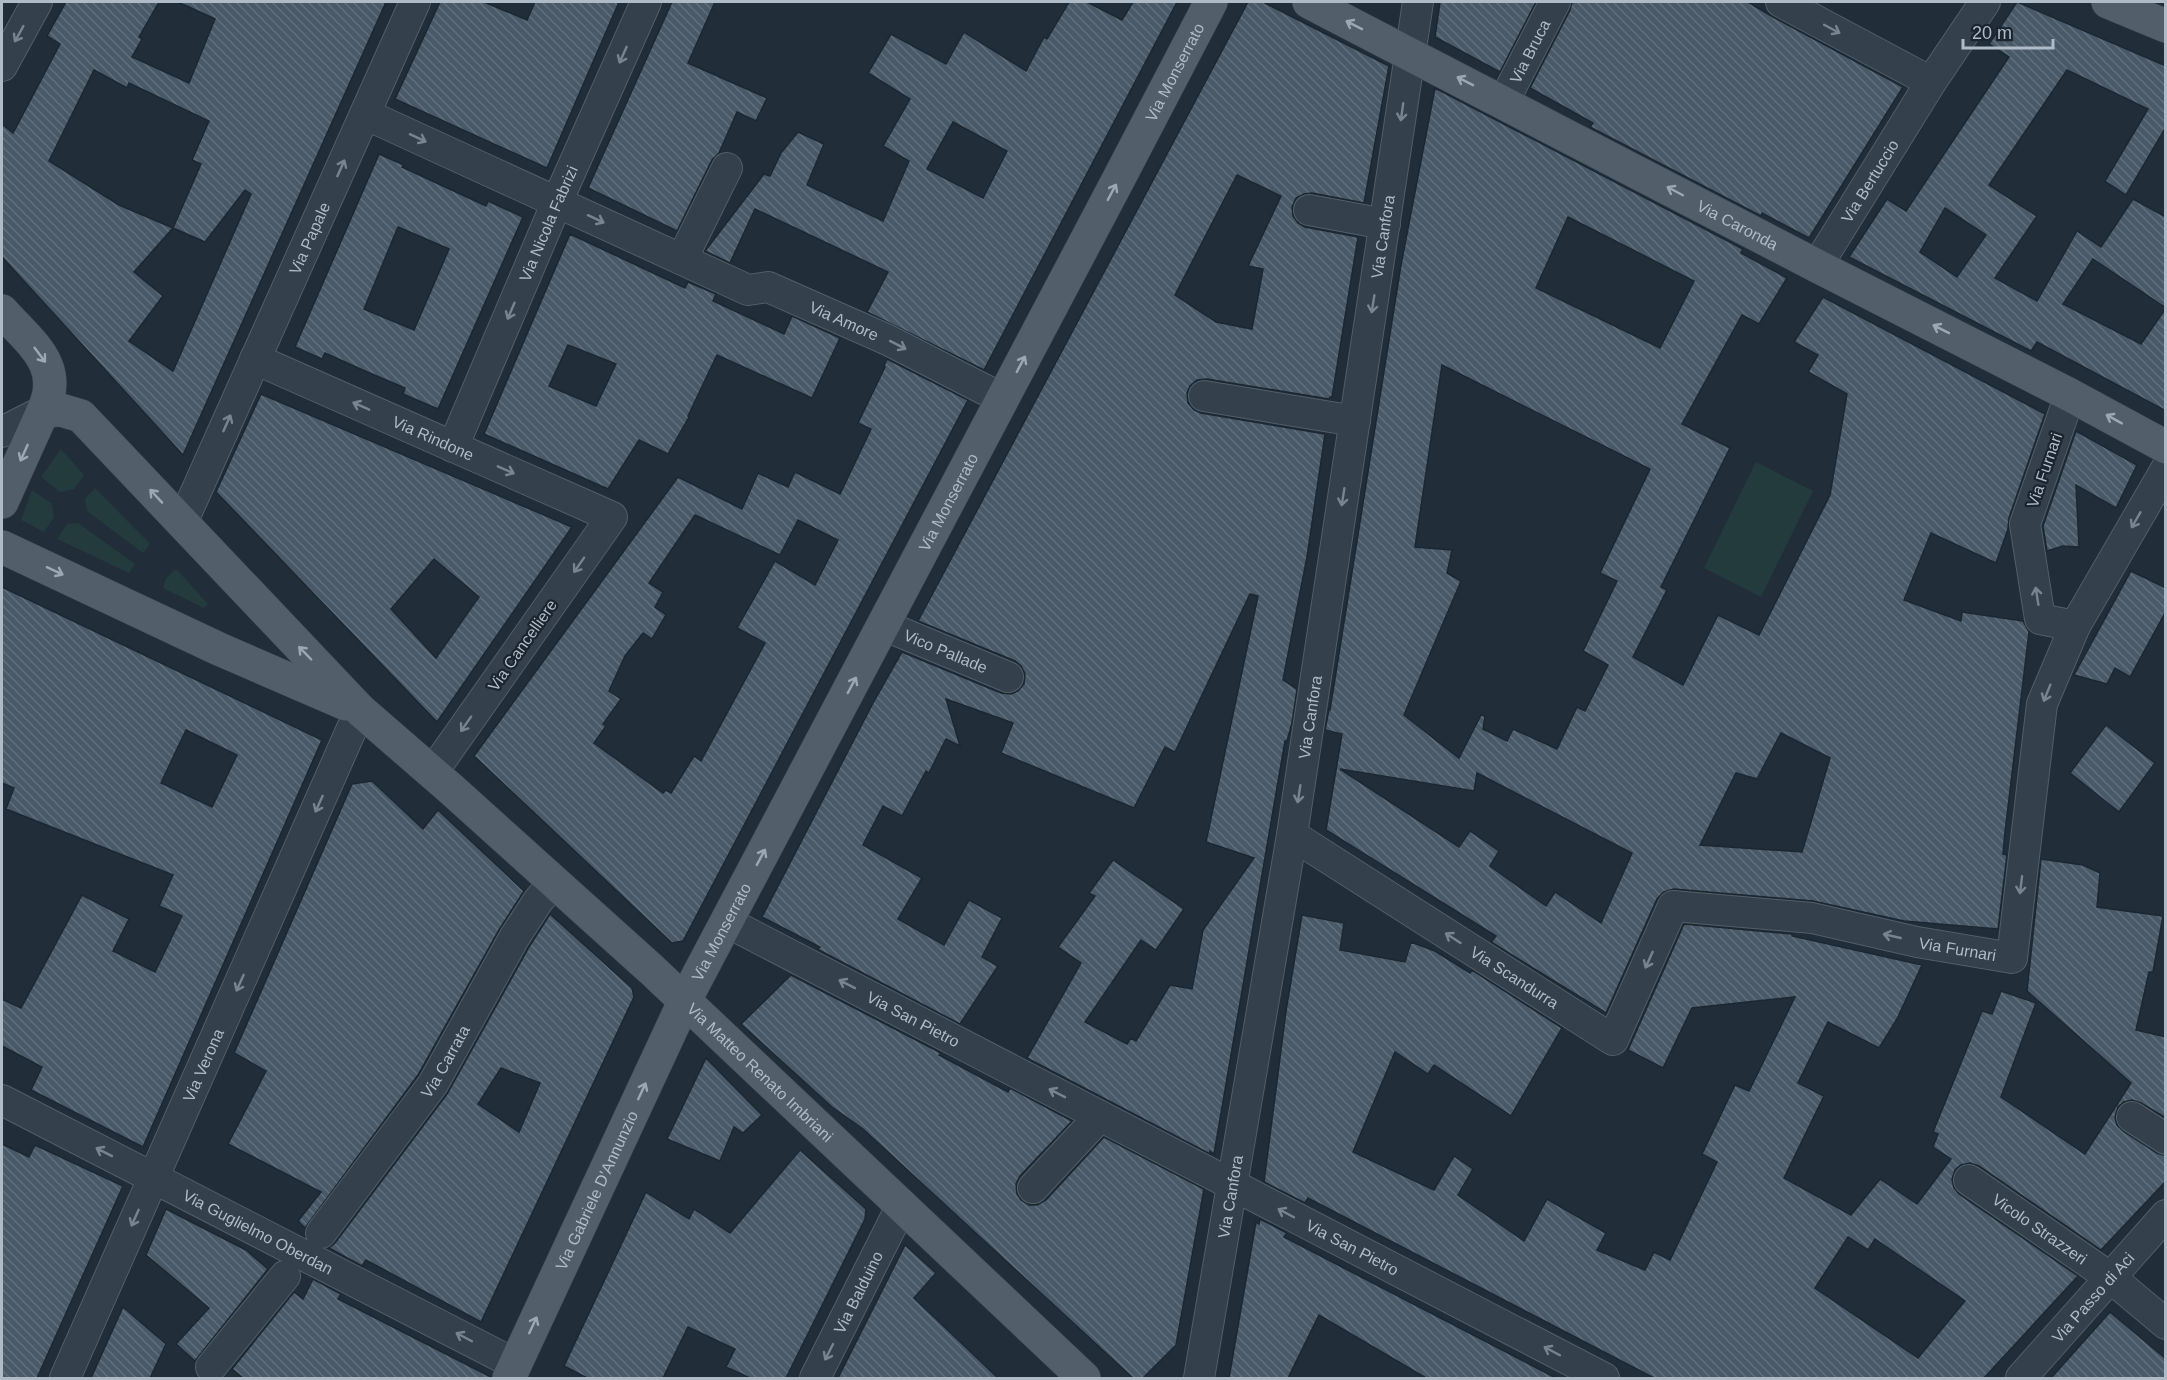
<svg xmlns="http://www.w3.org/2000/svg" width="2167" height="1380" font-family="Arial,sans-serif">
	<defs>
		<pattern id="building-back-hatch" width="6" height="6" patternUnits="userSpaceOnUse" patternTransform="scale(1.5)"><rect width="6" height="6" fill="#495967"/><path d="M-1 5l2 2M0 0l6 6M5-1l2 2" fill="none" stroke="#616f7b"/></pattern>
	</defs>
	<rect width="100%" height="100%" fill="#212e3a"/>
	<!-- green -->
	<g fill="#233b3c">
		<polygon points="61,449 84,475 74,489 60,492 41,477"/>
		<polygon points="1756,462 1813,491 1761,597 1704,568"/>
		<polygon points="95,488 150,544 143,553 87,511 85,499"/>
		<polygon points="32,490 52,504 54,517 44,532 21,520"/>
		<polygon points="78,523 135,564 129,573 57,539 67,524"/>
		<polygon points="174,570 178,571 208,604 204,608 163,588 166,579"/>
	</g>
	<!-- building -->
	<g fill="url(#building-back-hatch)" stroke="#1c2731" stroke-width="1.5" fill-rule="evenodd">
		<path d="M66,2H159L139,37L142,39L132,57L189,83L215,19L178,2H386L183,455L2,257V124L13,133L60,44L47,36ZM94,70L127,88L129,83L209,121L192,160L201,164L173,228L119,205L49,161ZM245,190L251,194L173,371L129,341L163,296L134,272L173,228L205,242Z"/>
		<polygon points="440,2 484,2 527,20 535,2 619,2 547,168 395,99"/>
		<polygon points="672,2 715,2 688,63 767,98 756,121 737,112 719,153 712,160 677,231 588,188"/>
		<path d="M1069,2H1087L1122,20L1133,2H1177L984,370L867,312L888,272L755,209L730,263L705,251L764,174L770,176L781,153L798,132L824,144L807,185L883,221L909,161L883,146L910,99L868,73L891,34L946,64L964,32L1026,71L1044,37L1047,39ZM953,122L1007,151L983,198L927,169Z"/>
		<path d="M1248,2H1263L1389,66L1364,203L1312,193L1304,194L1296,198L1292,207L1293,216L1298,223L1305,227L1358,237L1332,397H1330L1329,399L1207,379L1197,380L1190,386L1187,393L1188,403L1194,410L1201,413L1325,434L1307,557L1283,680L1297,689L1292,723L1287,741H1285L1214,1154L1210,1151V1154L1027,1058L1081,963L1058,947L1095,896L1089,893L1113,860L1184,909L1156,950L1141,940L1085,1022L1127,1044L1131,1038L1136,1041L1170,985L1192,989L1203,930L1254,858L1206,842L1258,596L1250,594L1175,752L1165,747L1134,808L1001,753L1013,723L946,699L960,746L946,739L929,773L926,771L902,816L883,806L863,845L922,878L898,919L944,945L969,900L1002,918L982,957L998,966L960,1024L817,949L820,947L762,917L873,703L902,652L1001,693L1011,694L1018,691L1024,684L1025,674L1021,666L1015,661L918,621ZM1237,175L1281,196L1248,266L1263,269L1252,329L1216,322L1175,295Z"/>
		<polygon points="1440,2 1536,2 1500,72 1435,37"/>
		<polygon points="1572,2 1748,2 1773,17 1903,87 1809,238 1762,213 1761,216 1590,127 1593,123 1530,88 1570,10"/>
		<path d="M2017,2L2166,66V127L2126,195L2105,181L2148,109L2067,70L1989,185L2037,216L1995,278L2037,301L2077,231L2101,247L2133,199L2166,217V308L2093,259L2063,304L2141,344L2166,308V411L2037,342L2031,351L1849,257L1887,199L1906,211L2009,57L1989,44ZM1945,208L1986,235L1957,277L1920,252Z"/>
		<path d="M1435,88L1743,249L1741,253L1787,278L1759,324L1742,315L1682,424L1730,448L1661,587L1667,590L1633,657L1683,685L1718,615L1759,635L1830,495L1847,394L1808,372L1818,355L1794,342L1823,297L2045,414L2009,518L2008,529L1996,563L1931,533L1904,600L1961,621L1962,612L2023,621L2029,632L2005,832L2003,854L2007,855L1998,929L1904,921L1813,901L1674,889L1664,892L1657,899L1606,1013L1491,942L1496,936L1326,830L1342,734L1325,730L1329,709L1330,710L1401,265ZM1568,217L1694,281L1660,348L1536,288ZM1442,365L1650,469L1600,573L1617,581L1583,651L1608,665L1585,711L1577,707L1557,749L1513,729L1507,741L1483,729L1485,716L1481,715L1459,758L1404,715L1461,581L1447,573L1452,550L1415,547ZM1781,733L1830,758L1802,852L1700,845L1736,773L1757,779ZM1340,769L1474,791L1477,773L1632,853L1601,923L1555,892L1546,906L1490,866L1499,851L1470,831L1459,847Z"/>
		<path d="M379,154L404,165L402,167L486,206L488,201L523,217L438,409L403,394L405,388L365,371L325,353L322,359L295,347ZM398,227L449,249L414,330L364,309Z"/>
		<path d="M570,234L685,288L688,282L716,294L713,301L784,334L792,316L840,338L812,398L717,355L688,416L689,417L668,454L639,440L608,489L484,434ZM568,345L616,364L596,406L549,386Z"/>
		<path d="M887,359L968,400L683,941L672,943L474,756L678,477L742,509L758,473L788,487L795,472L840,494L871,429L858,423L885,367L884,366ZM695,515L780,555L798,520L838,540L815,585L775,561L737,628L765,643L701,761L694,756L671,793L666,790L663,793L594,743L606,726L603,724L621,699L609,691L625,656L643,633L652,639L666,615L655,607L663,592L649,583Z"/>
		<path d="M261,394L572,527L437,722L216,492ZM434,559L479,597L436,658L391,609Z"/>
		<polygon points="2076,431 2137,465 2116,508 2076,485 2079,547 2063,546 2047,551 2043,526"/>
		<polygon points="2131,571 2166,588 2166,611 2130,677 2115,668 2107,684 2074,675"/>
		<path d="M2,587L322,740L143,1147L31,1090L42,1067L2,1046V999L21,1008L82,895L129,919L113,951L155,972L182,916L159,906L173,875L6,809L14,788L2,783ZM186,730L237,755L212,807L161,783Z"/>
		<polygon points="2106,725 2155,763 2119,812 2070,773"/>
		<polygon points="372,781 423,829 438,810 524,891 499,930 418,1075 305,1228 298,1221 321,1192 228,1144 266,1071 234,1053 352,784"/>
		<path d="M2041,859L2083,865L2100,873L2097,907L2163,916L2153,972H2149L2136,1030L2166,1037V1118L2141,1103L2132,1100L2124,1102L2118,1107L2115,1117L2117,1125L2123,1131L2157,1153L2166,1156V1181L2101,1250L1979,1166L1970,1163L1961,1165L1955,1170L1952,1179L1954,1188L1959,1194L2078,1276L1984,1378H1654L1308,1198L1305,1203L1264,1182L1286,1011L1302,915L1344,923L1340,950L1405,962L1411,942L1435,951L1470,973L1472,970L1562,1028L1511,1116L1434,1065L1428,1074L1395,1052L1353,1152L1434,1190L1454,1156L1473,1169L1458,1195L1524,1241L1547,1199L1606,1233L1597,1250L1645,1270L1654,1252L1670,1260L1717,1162L1702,1154L1735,1085L1749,1091L1795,997L1692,1008L1663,1068L1628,1050L1684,924L1792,934V936L1922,965L1897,1019L1879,1048L1828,1022L1798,1083L1824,1096L1784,1178L1851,1215L1880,1179L1917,1204L1951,1159L1933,1147L1938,1134L1933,1132L1982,1011L1992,1014L2001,991L2036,1003L2001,1097L2085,1154L2131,1083L2027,991ZM1848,1237L1868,1250L1875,1239L1965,1301L1918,1358L1815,1288Z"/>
		<path d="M550,914L632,988L634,997L481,1322L366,1260L362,1266L329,1248L335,1243L447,1094L529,947ZM501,1068L540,1083L519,1132L478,1104Z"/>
		<polygon points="791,975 941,1053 939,1055 1008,1092 1010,1088 1072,1121 1020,1176 1016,1184 1017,1194 1021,1200 1029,1205 1037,1205 1046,1200 1104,1137 1204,1189 1176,1345 1143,1378 1133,1378 863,1129 832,1107 741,1024"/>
		<polygon points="706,1058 762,1115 743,1133 734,1127 720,1161 667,1139"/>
		<polygon points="2,1144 29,1157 35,1145 123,1186 37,1378 2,1378"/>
		<polygon points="800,1150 866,1209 865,1219 786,1378 750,1378 726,1367 735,1349 688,1327 663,1378 587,1378 564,1366 646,1192 689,1219 694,1209 730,1233"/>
		<polygon points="166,1209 246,1250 268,1269 195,1361 176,1344 209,1308 146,1255"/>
		<polygon points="1260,1219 1287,1233 1284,1237 1556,1378 1426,1378 1319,1315 1288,1378 1229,1378 1256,1222 1259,1224"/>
		<polygon points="905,1245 936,1273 914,1298 998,1378 838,1378"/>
		<polygon points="313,1279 341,1294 338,1299 491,1377 490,1378 243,1378 232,1369 294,1292 303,1299"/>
		<polygon points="123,1307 166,1344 150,1378 91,1378"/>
		<polygon points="2110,1312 2166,1359 2166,1378 2051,1378"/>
	</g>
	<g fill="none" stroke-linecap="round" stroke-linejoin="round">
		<!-- minor casing -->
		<g stroke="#525e68" stroke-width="32">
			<g id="minor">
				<polyline points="1781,2 1931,82"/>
				<polyline points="2,66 37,2"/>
				<path id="s1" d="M1504,101L1555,2"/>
				<path id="s2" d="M365,114L748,290L768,287L888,340L1003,399"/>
				<polyline points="1309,210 1385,224"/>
				<polyline points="682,259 727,168"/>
				<path id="s3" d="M1817,266L1931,82L1985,2"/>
				<path id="s4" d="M255,359L612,517L432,773"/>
				<polyline points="2070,395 2025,524 2040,619 2075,626"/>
				<polyline points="1204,396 1355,421"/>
				<polyline points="2,432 43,411"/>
				<path id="s5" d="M453,447L557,202L646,2"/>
				<path id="s6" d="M182,523L415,2"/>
				<path id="s7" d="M883,625L1008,677"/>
				<path id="s8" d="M1292,835L1613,1040L1673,906L1812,918L1917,942L2012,958L2042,704L2075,626L2166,469"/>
				<path id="s9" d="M727,922L1604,1378"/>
				<path id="s10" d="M2,1100L515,1364"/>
				<polyline points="2132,1117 2166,1139"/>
				<path id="s11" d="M1969,1180L2111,1278L2166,1324"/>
				<polyline points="1033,1188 1100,1116"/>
				<path id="s12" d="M321,1233L433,1084L514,938L538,901L554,882"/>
				<polyline points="211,1367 285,1276"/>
				<path id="s13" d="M65,1378L360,710"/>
				<path id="s14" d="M815,1378L902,1205"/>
				<path id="s15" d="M1199,1378L1292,835L1418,2"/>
				<path id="s16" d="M2021,1378L2166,1215"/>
			</g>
		</g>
		<!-- major casing -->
		<g stroke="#3e4954" stroke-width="34">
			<g id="major">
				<path id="s17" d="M1309,2L1817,266L2070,395L2166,447"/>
				<polyline points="2108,2 2166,26"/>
				<path d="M2,311C30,343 65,365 43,411"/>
				<path id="s18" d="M2,502L43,411L61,410L81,416L360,710L451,789L652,970L1084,1378"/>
				<polyline points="2,547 219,649 346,704"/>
				<path id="s19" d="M509,1378L684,1002L1116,184L1211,2"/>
			</g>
		</g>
		<!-- minor -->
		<use href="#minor" stroke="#34404b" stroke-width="30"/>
		<!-- major -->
		<use href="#major" stroke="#525f6b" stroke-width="33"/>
	</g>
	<!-- one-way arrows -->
	<defs><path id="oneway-shaft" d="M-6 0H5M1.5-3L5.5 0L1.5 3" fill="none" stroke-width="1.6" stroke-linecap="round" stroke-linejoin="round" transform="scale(1.5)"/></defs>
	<g stroke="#9ca9b5">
		<use href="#oneway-shaft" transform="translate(1354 25) rotate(-153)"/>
		<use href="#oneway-shaft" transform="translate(1465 81) rotate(-153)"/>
		<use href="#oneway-shaft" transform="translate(1675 191) rotate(-152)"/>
		<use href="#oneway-shaft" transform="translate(1112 192) rotate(-62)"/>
		<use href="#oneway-shaft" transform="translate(1941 329) rotate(-153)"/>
		<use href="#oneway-shaft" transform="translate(40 355) rotate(53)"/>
		<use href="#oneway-shaft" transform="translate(1021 364) rotate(-62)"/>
		<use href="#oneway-shaft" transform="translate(2114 419) rotate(-151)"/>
		<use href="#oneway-shaft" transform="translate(24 453) rotate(114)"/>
		<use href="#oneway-shaft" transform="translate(156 496) rotate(-133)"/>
		<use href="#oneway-shaft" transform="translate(55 571) rotate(25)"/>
		<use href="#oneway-shaft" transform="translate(305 653) rotate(-134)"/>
		<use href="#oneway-shaft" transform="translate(852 685) rotate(-62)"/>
		<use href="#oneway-shaft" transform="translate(761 857) rotate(-62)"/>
		<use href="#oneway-shaft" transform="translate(642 1091) rotate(-65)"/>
		<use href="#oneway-shaft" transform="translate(533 1325) rotate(-65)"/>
	</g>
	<g stroke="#78848f">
		<use href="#oneway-shaft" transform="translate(1832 29) rotate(28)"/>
		<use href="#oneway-shaft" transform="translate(19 34) rotate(119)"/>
		<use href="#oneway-shaft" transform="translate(623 55) rotate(114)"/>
		<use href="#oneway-shaft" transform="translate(1402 112) rotate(98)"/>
		<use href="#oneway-shaft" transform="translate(418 138) rotate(25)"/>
		<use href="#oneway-shaft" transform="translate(341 168) rotate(-66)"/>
		<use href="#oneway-shaft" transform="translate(596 219) rotate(25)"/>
		<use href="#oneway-shaft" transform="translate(1373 304) rotate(99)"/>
		<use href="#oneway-shaft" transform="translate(511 311) rotate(113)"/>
		<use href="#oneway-shaft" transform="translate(898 345) rotate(27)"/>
		<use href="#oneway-shaft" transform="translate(361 406) rotate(-156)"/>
		<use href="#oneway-shaft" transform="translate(227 423) rotate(-66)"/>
		<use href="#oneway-shaft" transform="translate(506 470) rotate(24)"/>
		<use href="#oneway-shaft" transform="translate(1343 497) rotate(99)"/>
		<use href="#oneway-shaft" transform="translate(2136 520) rotate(120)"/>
		<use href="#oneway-shaft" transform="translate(579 565) rotate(125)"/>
		<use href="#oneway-shaft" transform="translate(2037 596) rotate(-99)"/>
		<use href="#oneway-shaft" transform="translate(2047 693) rotate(112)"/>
		<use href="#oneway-shaft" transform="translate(466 724) rotate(125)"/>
		<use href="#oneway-shaft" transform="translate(1299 794) rotate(99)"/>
		<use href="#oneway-shaft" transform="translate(319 804) rotate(114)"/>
		<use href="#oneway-shaft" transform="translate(2021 885) rotate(97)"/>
		<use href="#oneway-shaft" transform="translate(1892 936) rotate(-167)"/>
		<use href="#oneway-shaft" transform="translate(1453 938) rotate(-147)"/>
		<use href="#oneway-shaft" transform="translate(1649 960) rotate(114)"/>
		<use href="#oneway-shaft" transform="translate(240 983) rotate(114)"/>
		<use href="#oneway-shaft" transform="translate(847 984) rotate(-153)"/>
		<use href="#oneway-shaft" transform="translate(1057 1093) rotate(-153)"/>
		<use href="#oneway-shaft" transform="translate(104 1152) rotate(-153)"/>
		<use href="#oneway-shaft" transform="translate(1286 1213) rotate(-152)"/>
		<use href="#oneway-shaft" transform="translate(135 1218) rotate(114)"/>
		<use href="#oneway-shaft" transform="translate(464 1337) rotate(-152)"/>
		<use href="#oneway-shaft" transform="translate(1552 1351) rotate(-152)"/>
		<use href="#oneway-shaft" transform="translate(829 1352) rotate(117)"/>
	</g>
	<g text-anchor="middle" stroke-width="4.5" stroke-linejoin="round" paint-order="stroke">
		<!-- street labels -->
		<g font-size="16" fill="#afbbc7" stroke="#1a252f">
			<text dy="6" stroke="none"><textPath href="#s1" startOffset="56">Via Bruca</textPath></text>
			<text dy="6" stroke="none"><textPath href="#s19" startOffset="1466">Via Monserrato</textPath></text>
			<text dy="6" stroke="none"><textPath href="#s3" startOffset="100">Via Bertuccio</textPath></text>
			<text dy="6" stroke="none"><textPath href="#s5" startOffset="243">Via Nicola Fabrizi</textPath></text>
			<text dy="6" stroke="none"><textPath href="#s17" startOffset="483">Via Caronda</textPath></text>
			<text dy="6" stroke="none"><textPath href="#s15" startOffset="1156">Via Canfora</textPath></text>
			<text dy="6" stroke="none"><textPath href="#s6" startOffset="312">Via Papale</textPath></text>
			<text dy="6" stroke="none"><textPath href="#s2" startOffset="525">Via Amore</textPath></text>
			<text dy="6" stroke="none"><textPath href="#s4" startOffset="195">Via Rindone</textPath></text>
			<text transform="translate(2044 470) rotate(-71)" y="6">Via Furnari</text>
			<text dy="6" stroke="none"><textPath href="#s19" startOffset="980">Via Monserrato</textPath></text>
			<text transform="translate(522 645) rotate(-55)" y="6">Via Cancelliere</text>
			<text dy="6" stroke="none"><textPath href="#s7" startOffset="68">Vico Pallade</textPath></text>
			<text dy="6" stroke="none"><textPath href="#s15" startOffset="670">Via Canfora</textPath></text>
			<text dy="6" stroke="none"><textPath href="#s19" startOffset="494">Via Monserrato</textPath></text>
			<text dy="6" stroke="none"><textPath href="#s8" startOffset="816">Via Furnari</textPath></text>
			<text dy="6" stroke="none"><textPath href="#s8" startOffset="264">Via Scandurra</textPath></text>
			<text dy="6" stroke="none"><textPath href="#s9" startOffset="210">Via San Pietro</textPath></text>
			<text dy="6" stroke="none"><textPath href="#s12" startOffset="212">Via Carrata</textPath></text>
			<text dy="6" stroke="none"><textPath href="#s13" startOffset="342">Via Verona</textPath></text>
			<text dy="6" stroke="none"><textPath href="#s18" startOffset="1084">Via Matteo Renato Imbriani</textPath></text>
			<text dy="6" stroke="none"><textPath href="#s19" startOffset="207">Via Gabriele D'Annunzio</textPath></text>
			<text dy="6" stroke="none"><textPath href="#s15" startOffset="184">Via Canfora</textPath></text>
			<text dy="6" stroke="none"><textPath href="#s11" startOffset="86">Vicolo Strazzeri</textPath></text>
			<text dy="6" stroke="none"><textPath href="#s10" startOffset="288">Via Guglielmo Oberdan</textPath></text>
			<text dy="6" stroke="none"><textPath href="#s9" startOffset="705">Via San Pietro</textPath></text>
			<text dy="6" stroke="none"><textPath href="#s14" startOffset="96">Via Balduino</textPath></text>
			<text dy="6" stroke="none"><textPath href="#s16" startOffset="108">Via Passo di Aci</textPath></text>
		</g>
	</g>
	<!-- border -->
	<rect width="2167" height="1380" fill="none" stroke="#afbbc7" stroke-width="6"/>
	<!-- scale -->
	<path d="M1963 39v9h90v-9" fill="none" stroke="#afbbc7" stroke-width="3"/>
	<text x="1972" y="39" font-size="18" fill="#afbbc7" stroke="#1a252f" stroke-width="4.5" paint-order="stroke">20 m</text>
</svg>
